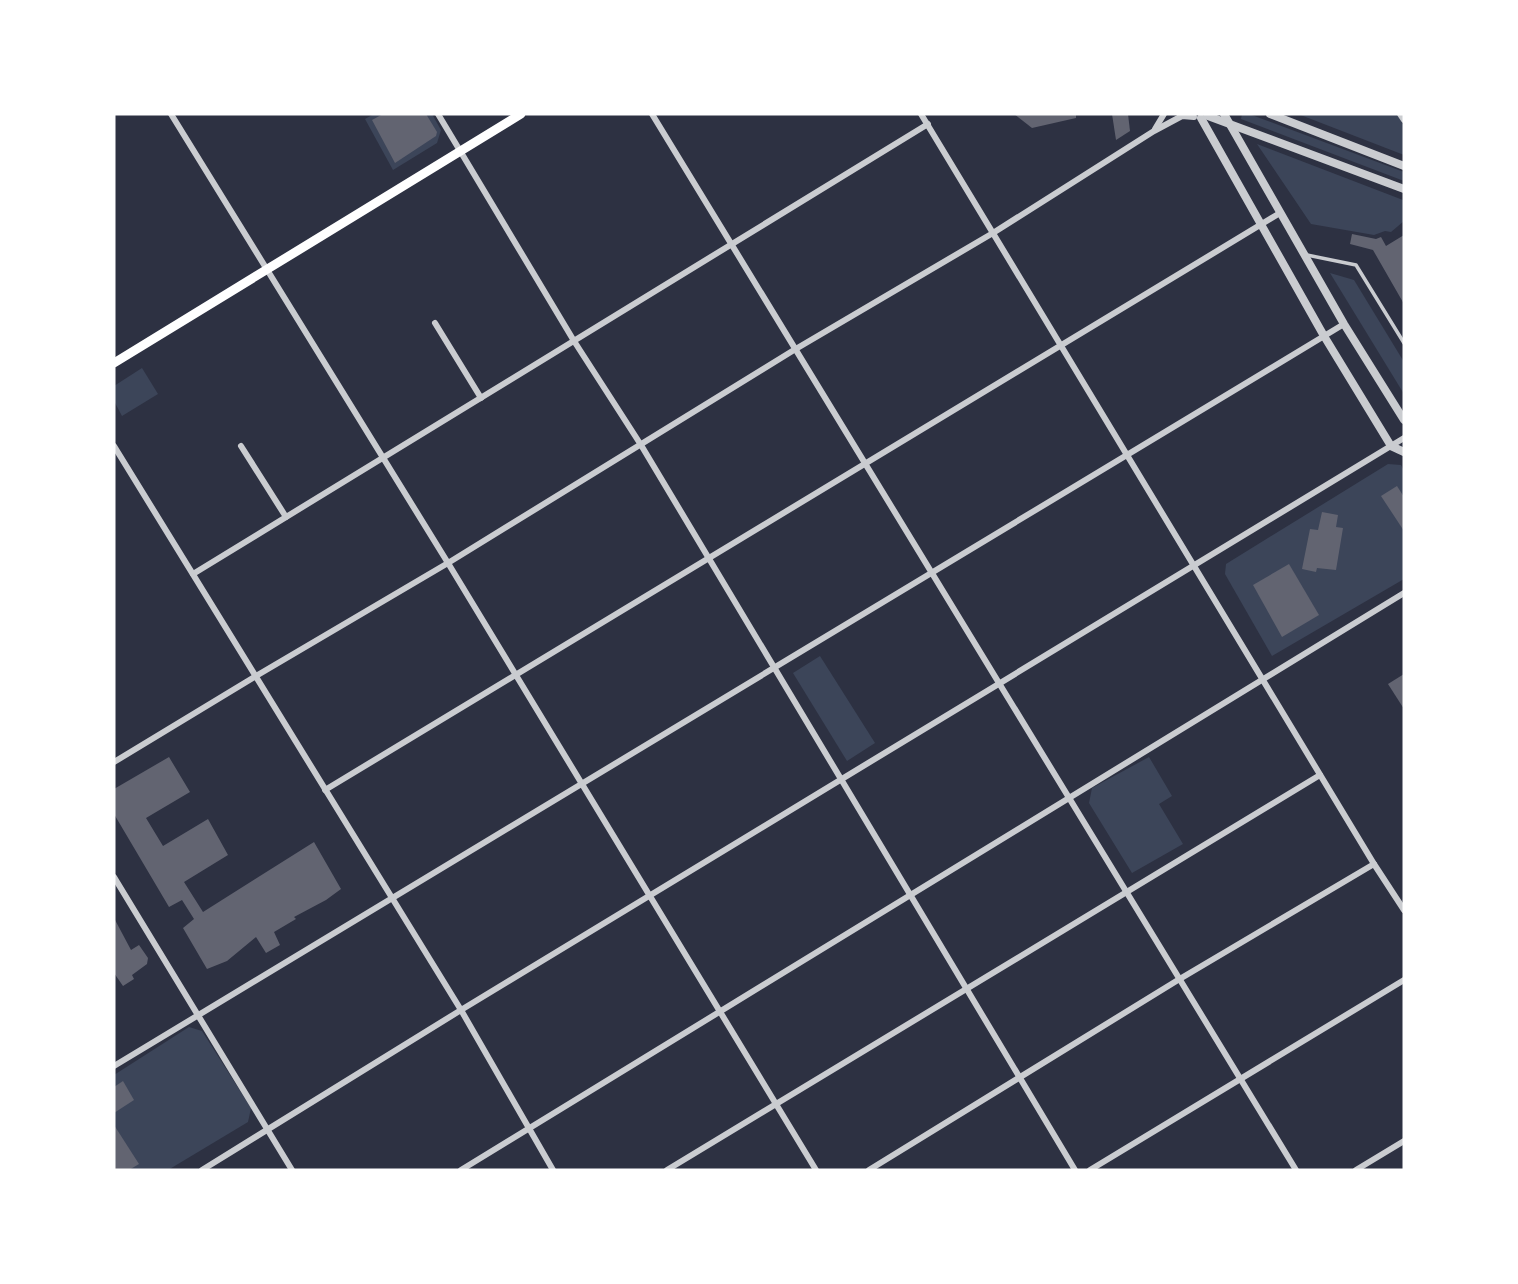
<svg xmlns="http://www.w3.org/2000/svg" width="1518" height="1284" font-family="Overpass,sans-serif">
	<rect width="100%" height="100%" fill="#2d3142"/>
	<!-- green -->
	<g fill="#3c4559">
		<polygon points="374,114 432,114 441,130 437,143 393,170 365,119"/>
		<polygon points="1242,114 1249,114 1404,172 1404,181 1241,119"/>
		<polygon points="1298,114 1397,114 1404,126 1404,155"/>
		<polygon points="1257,144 1403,200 1404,221 1391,232 1385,231 1374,235 1311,224"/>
		<polygon points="1330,273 1354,280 1404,362 1404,394"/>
		<polygon points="142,368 158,394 122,416 114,401 114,386"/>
		<polygon points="1388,464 1401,465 1404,471 1404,579 1272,656 1225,574 1226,564"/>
		<polygon points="820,656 875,743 847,761 793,673"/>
		<polygon points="1149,757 1172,796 1159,804 1183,844 1132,873 1089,803 1092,788"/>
		<polygon points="189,1027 202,1031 251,1108 248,1122 168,1170 114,1170 114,1075"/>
	</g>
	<!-- building -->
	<g fill="#626471">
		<polygon points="383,114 426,114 437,132 436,136 395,163 372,120"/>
		<polygon points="1014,114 1076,114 1076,118 1032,128"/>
		<polygon points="1112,114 1128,114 1130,131 1116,140"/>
		<polygon points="1352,234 1376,239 1381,237 1386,246 1404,235 1404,304 1373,250 1350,244"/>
		<polygon points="1397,486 1404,497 1404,531 1381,496"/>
		<polygon points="1322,512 1338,515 1336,527 1343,528 1336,570 1317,568 1316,572 1302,569 1310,529 1318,530"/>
		<polygon points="1289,564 1319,615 1282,637 1253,585"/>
		<polygon points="1404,674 1404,709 1388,684"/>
		<polygon points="169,757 190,792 146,818 163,846 208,819 228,855 184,882 203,912 314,842 341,889 326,900 294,917 296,919 274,932 280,945 266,953 256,937 227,961 207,969 183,928 194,919 182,900 169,907 114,814 114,789"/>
		<polygon points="114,918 131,950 139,945 148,958 147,964 132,975 134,979 123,986 114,973"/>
		<polygon points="123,1081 134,1100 114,1113 114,1087"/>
		<polygon points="114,1125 139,1164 129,1170 114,1170"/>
	</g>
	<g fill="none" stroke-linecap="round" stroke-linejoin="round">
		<!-- service -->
		<polyline stroke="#caccd0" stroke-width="3.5" points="1307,255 1356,265 1404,343"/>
		<!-- minor -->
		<g stroke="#caccd0" stroke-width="6">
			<polyline points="171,114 448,563 816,1170"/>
			<polyline points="438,114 574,341 641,445 1075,1170"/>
			<polyline points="652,114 1296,1170"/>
			<polyline points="921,114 1374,864 1404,910"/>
			<polyline points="1400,114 1404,120"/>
			<polyline points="1155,129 1164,114"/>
			<polyline points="435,323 481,398"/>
			<polyline points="114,446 461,1010 553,1170"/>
			<polyline points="241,446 286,517"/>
			<polyline points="193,574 928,124"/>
			<polyline points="114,762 256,676 448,563 794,350 993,233 1154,131 1182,116 1194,117"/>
			<polyline points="325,790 1280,213"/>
			<polyline points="114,877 292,1170"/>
			<polyline points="114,1066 1344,324"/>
			<polyline points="202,1170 461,1010 1404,438"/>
			<polyline points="461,1170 1404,593"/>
			<polyline points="667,1170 1320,775"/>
			<polyline points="869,1170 1178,980 1374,864"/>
			<polyline points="1090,1170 1404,980"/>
			<polyline points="1356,1170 1404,1141"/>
		</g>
		<!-- tertiary -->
		<g stroke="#caccd0" stroke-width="8">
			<polyline points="1224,114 1344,324 1404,420"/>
			<polyline points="1270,114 1404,166"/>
			<polyline points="1208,116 1404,189"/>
			<polyline points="1201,118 1324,336 1391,446 1404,452"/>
		</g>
		<!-- secondary -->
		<polyline stroke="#fff" stroke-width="9" points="114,363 521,114"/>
	</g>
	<!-- border -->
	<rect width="1518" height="1284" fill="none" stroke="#ffffff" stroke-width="231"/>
</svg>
